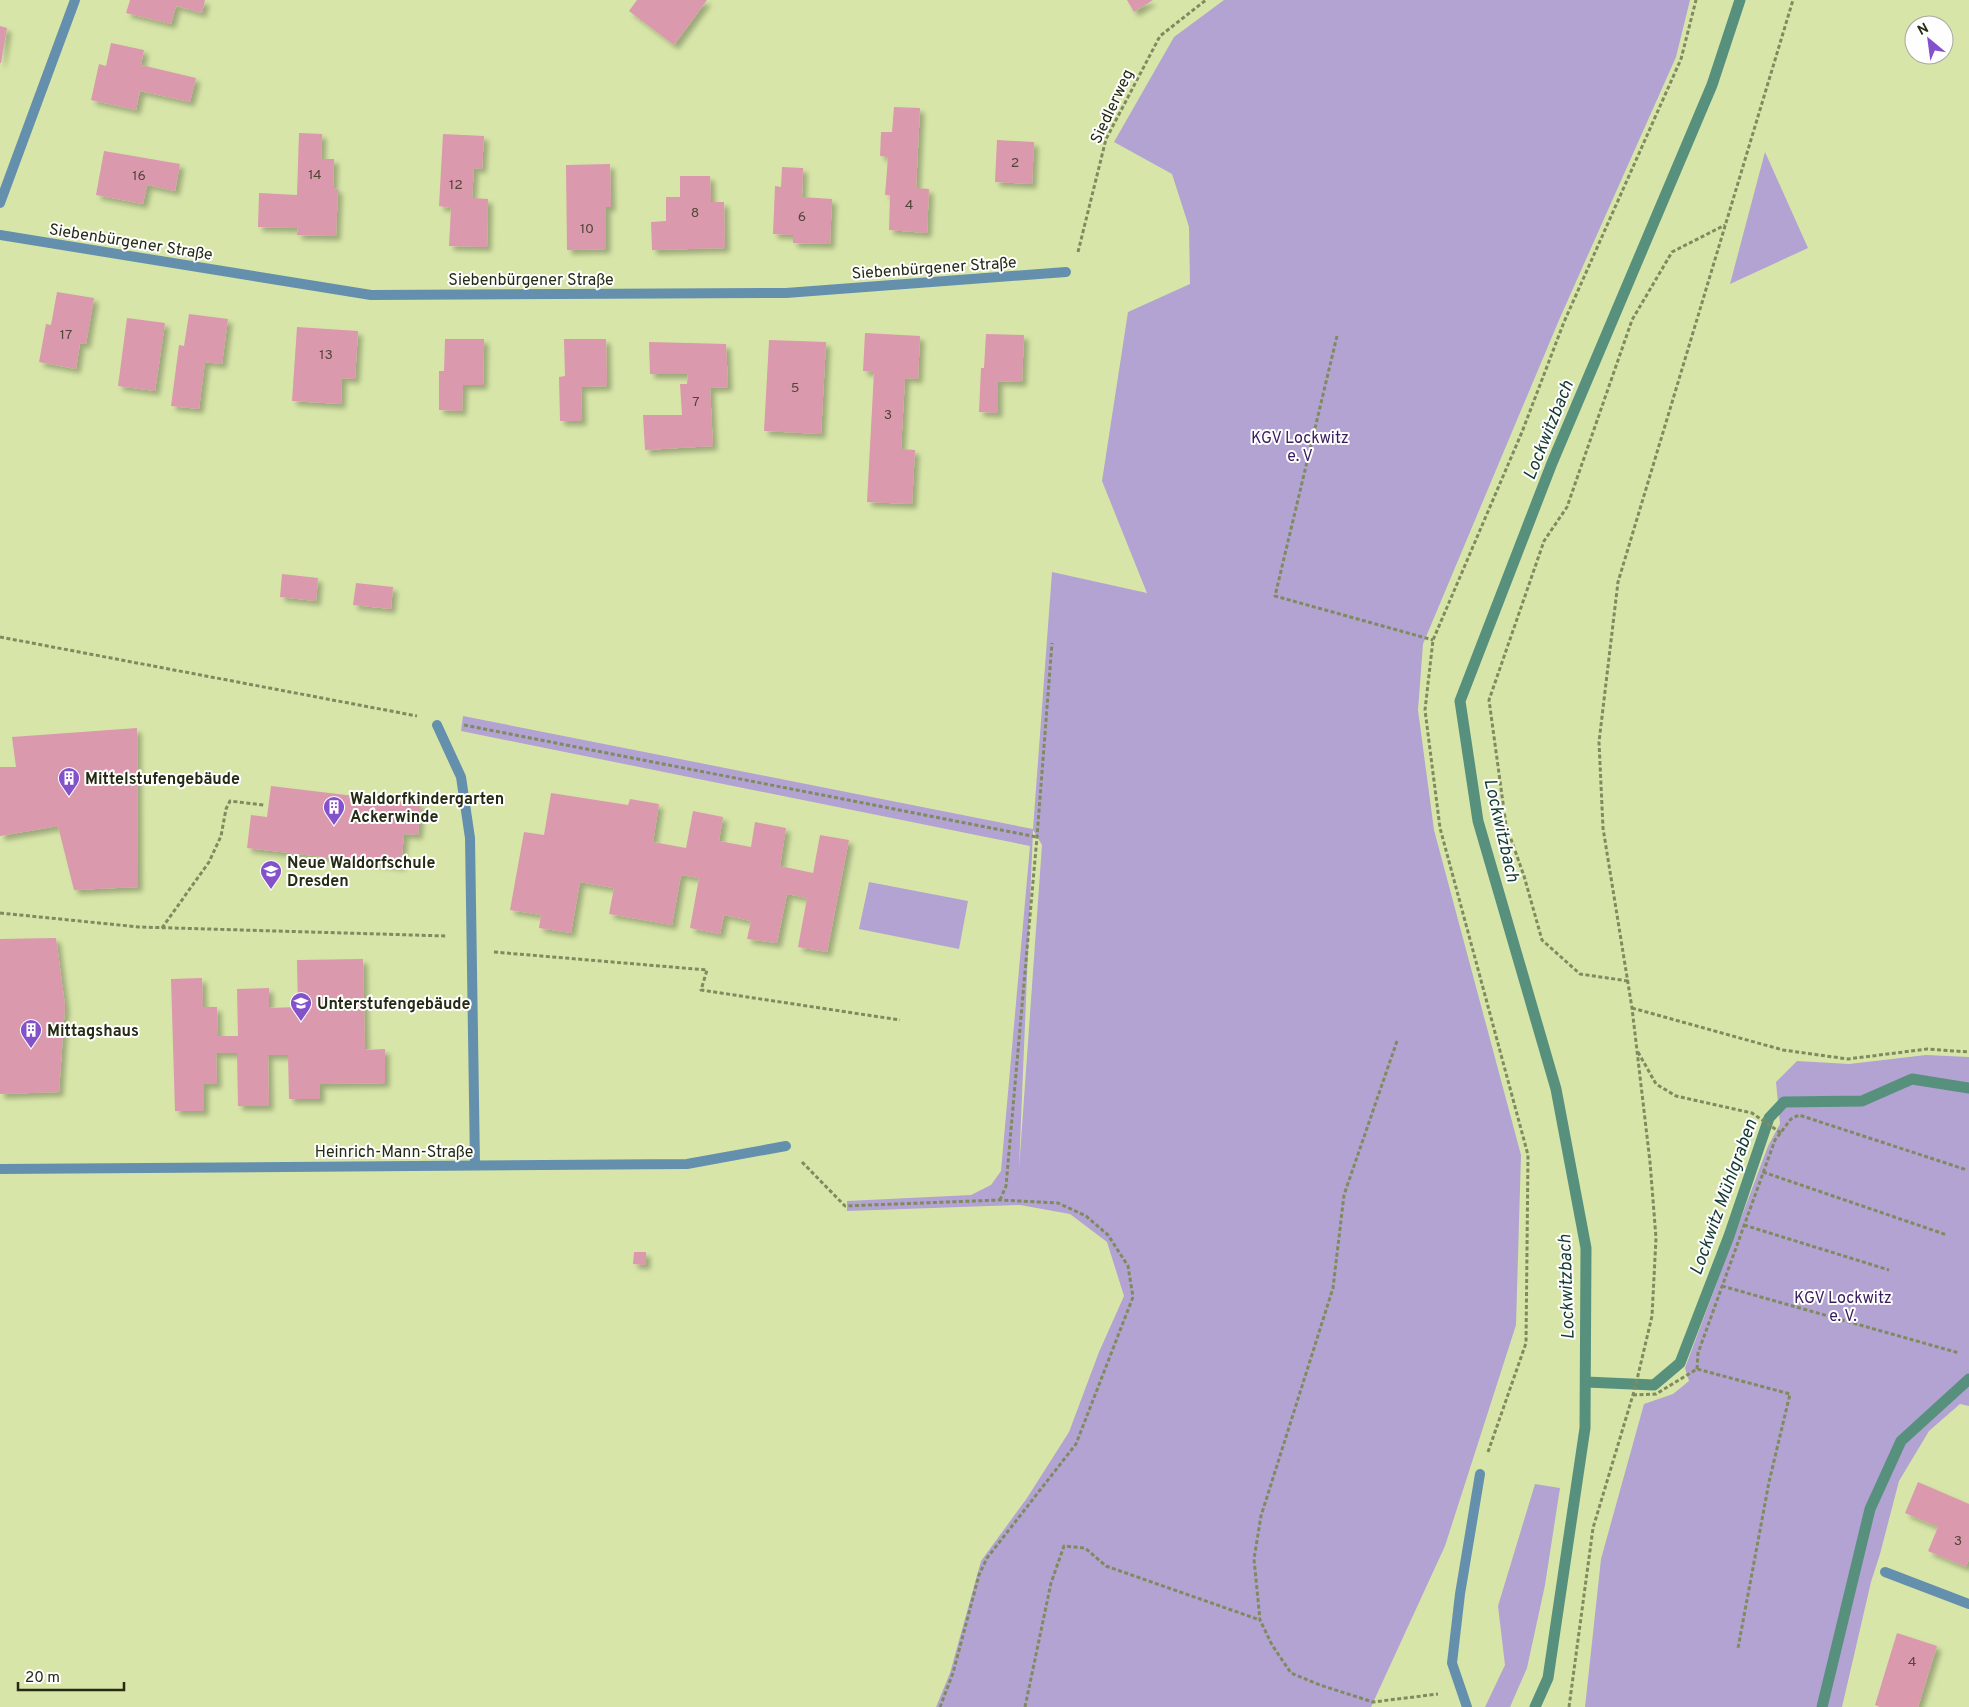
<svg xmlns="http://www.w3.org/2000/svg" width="1969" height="1707" font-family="Overpass,sans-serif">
	<defs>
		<filter id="shadow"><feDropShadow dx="4.5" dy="4.5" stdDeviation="2.5" flood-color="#0004"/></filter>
	</defs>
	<rect width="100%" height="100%" fill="#d7e6a8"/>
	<!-- green -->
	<g fill="#b2a3d2" fill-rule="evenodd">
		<path d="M1224,0H1690L1676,57L1559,320L1423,644L1418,710L1434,830L1521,1155L1516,1325L1445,1546L1371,1707H936L950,1673L981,1561L1027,1498L1069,1432L1099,1352L1124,1296L1107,1242L1070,1214L1020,1205L847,1211V1201L971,1195L991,1185L1001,1171L1030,846L461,731L463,716L1033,829L1052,572L1147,593L1102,481L1128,312L1190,284L1189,227L1172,174L1114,142L1174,37ZM1033,830L1042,845L1019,1169Z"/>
		<polygon points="1765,152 1808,248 1730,284"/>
		<polygon points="869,882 968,901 959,949 859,929"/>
		<polygon points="1926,1055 1969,1057 1969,1406 1960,1404 1929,1431 1899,1481 1880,1554 1871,1582 1842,1707 1585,1707 1601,1559 1644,1404 1673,1394 1689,1381 1685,1368 1768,1146 1780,1124 1776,1082 1797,1061 1849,1064"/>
		<polygon points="1535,1484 1560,1488 1545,1585 1527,1668 1510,1707 1485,1707 1505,1665 1498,1606"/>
	</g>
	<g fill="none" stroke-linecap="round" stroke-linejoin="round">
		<!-- stream -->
		<g stroke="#57917e" stroke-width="11">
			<polyline points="1586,1382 1654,1385 1680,1363 1729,1236 1769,1118 1784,1102 1862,1101 1912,1079 1969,1088"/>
			<polyline points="1535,1707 1548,1678 1585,1428 1586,1248 1556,1089 1478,821 1460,701 1552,463 1712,85 1740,0"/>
			<polyline points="1822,1707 1870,1509 1901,1441 1969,1379"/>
		</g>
	</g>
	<!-- building -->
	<g fill="#db99ad" filter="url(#shadow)">
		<polygon points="130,0 205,0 202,13 176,6 171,24 126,13"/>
		<polygon points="637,0 707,0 674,45 629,11"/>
		<polygon points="1127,0 1153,0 1134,12"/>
		<polygon points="0,26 7,28 1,63 0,63"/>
		<polygon points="111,43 144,50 141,65 196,78 190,102 140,91 136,110 91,100 99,64 106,66"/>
		<polygon points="894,107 920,108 916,188 929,189 927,233 889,230 890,195 885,195 888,157 880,156 881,132 892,132"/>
		<polygon points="299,133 322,134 321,159 334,159 333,188 338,189 336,236 297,235 298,228 258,227 259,193 297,195"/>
		<polygon points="443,134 484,136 482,169 474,168 472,198 488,199 487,247 449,246 451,208 439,206"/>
		<polygon points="997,140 1034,142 1032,184 995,182"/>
		<polygon points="104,151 180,164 175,191 147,185 143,204 96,195"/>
		<polygon points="610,164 611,207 606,207 606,249 567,250 566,165"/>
		<polygon points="782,167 803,168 802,197 832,199 830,244 793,243 793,235 773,234 775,186 781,187"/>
		<polygon points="680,176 710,176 711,202 724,202 725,248 652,250 651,222 666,221 666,197 680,197"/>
		<polygon points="57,292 94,298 86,344 80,343 76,369 39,362 46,324 51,325"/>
		<polygon points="189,314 228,319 222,364 205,362 199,409 171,406 179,345 184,346"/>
		<polygon points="127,318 165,323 155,391 118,386"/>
		<polygon points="297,327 358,331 355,379 342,378 341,404 292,401"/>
		<polygon points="865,333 920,336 918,379 905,378 901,449 915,450 912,504 867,502 874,372 863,371"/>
		<polygon points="986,334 1024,335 1022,382 998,381 998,413 979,412 981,368 984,368"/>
		<polygon points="445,339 484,339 483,385 463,385 462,411 439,410 439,371 444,371"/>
		<polygon points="564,339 606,339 607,386 581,387 582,421 560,421 559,377 565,376"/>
		<polygon points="769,340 826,342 821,434 764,431"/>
		<polygon points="649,342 726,344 728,387 710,388 713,446 645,450 643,415 682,415 680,384 687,384 688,374 650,374"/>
		<polygon points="282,574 318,578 316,601 280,597"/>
		<polygon points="356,583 393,587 391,609 353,605"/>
		<polygon points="137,728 138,887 74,890 58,826 0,836 0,767 16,767 12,737"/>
		<polygon points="271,786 421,804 418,835 404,834 401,866 247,848 251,815 267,817"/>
		<polygon points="551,793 628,805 630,799 659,804 653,842 686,848 693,811 723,817 719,841 751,847 755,822 786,828 780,866 813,873 820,835 849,840 827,952 798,947 807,898 787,894 777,943 747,939 751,921 724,915 720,934 690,928 699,878 681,875 672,925 609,914 614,888 580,882 571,933 539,928 541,915 510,910 524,832 544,835"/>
		<polygon points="56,938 65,1006 59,1092 0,1094 0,939"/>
		<polygon points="363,959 365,1050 385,1049 385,1083 320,1084 320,1099 289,1099 288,1055 268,1055 269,1106 238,1106 237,1053 216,1053 217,1084 204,1084 204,1111 175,1111 171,979 202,978 203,1007 217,1007 218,1036 238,1036 237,989 269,988 269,1008 298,1007 297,960"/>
		<polygon points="634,1252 646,1252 646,1265 633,1264"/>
		<polygon points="1918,1482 1969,1504 1969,1559 1966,1567 1928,1551 1938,1527 1905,1513"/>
		<polygon points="1897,1633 1937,1646 1918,1707 1880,1707 1875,1705"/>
	</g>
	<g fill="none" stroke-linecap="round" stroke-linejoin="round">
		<!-- path -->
		<g stroke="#808a5f" stroke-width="3" stroke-dasharray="4 2.5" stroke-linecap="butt">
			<polyline points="1078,252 1106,139 1160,36 1206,0"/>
			<polyline points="1337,336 1275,596 1433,640"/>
			<polyline points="0,637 417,716"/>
			<polyline points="464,725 1037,837"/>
			<polyline points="0,913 139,927 447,936"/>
			<polyline points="162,928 209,862 221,836 226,809 230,801 264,805"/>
			<polyline points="494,952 707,970 701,990 900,1020"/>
			<polyline points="1628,981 1580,974 1542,940 1524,876 1506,825 1489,700 1544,541 1567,507 1632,320 1672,252 1725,225"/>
			<polyline points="1632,1008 1783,1050 1848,1059 1927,1049 1969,1052"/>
			<polyline points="1397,1041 1344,1195 1333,1288 1261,1516 1254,1559 1260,1620 1272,1645 1291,1673 1320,1685 1373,1702 1438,1694"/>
			<polyline points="1638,1052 1656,1084 1676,1096 1752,1113 1781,1133"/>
			<polyline points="802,1162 845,1206 1000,1200 1058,1203 1086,1216 1108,1235 1128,1266 1133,1297 1076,1444 987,1558 979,1575 953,1673 940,1707"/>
			<polyline points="1763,1172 1947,1235"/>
			<polyline points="1000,1200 1006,1186 1037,837 1052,643"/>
			<polyline points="1744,1225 1889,1270"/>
			<polyline points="1722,1286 1959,1353"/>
			<polyline points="1697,1369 1698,1353 1775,1140 1791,1119 1799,1115 1967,1170"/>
			<polyline points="1633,1395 1656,1394 1697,1369 1790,1394 1769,1482 1738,1648"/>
			<polyline points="1488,1452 1526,1343 1528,1155 1440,828 1425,710 1433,640 1522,432 1564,322 1681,59 1696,0"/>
			<polyline points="1025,1707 1051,1583 1064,1546 1085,1548 1106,1566 1260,1620"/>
			<polyline points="1569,1707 1593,1528 1635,1388 1652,1316 1656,1238 1650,1162 1632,1008 1603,828 1599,742 1618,582 1793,0"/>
		</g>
		<!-- lane -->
		<g stroke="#6590ad" stroke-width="10">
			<polyline points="437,725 461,777 470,838 475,1165"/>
			<polyline points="1467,1707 1452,1663 1460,1594 1480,1474"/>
		</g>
		<!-- street -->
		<g stroke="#6590ad" stroke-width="10">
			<polyline points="0,203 75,0"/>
			<polyline points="0,235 371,295 786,293 1066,272"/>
			<polyline points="0,1169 687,1164 786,1146"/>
			<polyline points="1885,1572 1969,1604"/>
		</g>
	</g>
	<!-- icons -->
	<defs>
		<g id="building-pin" transform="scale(1.125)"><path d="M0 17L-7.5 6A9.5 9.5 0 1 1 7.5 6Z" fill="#8352cb" stroke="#fefefe"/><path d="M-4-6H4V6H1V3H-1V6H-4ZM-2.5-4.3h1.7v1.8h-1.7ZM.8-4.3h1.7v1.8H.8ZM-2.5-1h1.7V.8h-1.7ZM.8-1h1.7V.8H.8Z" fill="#fff"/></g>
		<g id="school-pin" transform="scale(1.125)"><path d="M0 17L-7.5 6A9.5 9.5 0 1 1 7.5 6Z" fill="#8352cb" stroke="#fefefe"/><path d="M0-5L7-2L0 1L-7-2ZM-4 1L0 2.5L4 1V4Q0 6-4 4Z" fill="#fff"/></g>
	</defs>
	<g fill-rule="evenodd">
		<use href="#building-pin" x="69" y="778"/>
		<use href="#building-pin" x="334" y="807"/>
		<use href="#school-pin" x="271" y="871"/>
		<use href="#school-pin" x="301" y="1003"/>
		<use href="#building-pin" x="31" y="1030"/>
	</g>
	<g text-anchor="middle" stroke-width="4" stroke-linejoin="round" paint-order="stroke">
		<!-- number labels -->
		<g font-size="14" fill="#524639">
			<text x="1015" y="167">2</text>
			<text x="315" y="179">14</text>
			<text x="139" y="180">16</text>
			<text x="456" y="189">12</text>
			<text x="909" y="209">4</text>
			<text x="695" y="217">8</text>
			<text x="802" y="221">6</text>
			<text x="587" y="233">10</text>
			<text x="66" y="339">17</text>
			<text x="326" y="359">13</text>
			<text x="795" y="392">5</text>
			<text x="696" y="406">7</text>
			<text x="888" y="419">3</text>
			<text x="1958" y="1545">3</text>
			<text x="1912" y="1666">4</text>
		</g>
		<!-- street labels -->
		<g font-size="16" fill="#252a12" stroke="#fefefe">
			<text transform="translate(1111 106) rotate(-65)" y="6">Siedlerweg</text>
			<text transform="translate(131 241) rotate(9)" y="6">Siebenbürgener Straße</text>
			<text transform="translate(934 267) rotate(-4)" y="6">Siebenbürgener Straße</text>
			<text x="531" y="285">Siebenbürgener Straße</text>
			<text x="394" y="1157">Heinrich-Mann-Straße</text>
		</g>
		<!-- park labels -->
		<g font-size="16" fill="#381b5d" stroke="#fefefe">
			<text x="1300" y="443">KGV Lockwitz<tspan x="1300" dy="18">e. V</tspan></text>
			<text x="1843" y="1303">KGV Lockwitz<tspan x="1843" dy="18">e. V.</tspan></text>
		</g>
		<!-- poi labels -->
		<g font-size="16" font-weight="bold" fill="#252a12" stroke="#fefefe" text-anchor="start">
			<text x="85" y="784">Mittelstufengebäude</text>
			<text x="350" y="804">Waldorfkindergarten<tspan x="350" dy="18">Ackerwinde</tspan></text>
			<text x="287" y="868">Neue Waldorfschule<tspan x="287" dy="18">Dresden</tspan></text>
			<text x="317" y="1009">Unterstufengebäude</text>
			<text x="47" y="1036">Mittagshaus</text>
		</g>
		<!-- water labels -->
		<g font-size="18" font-style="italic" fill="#143a33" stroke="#fefefe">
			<text transform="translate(1548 430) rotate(-68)" y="6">Lockwitzbach</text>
			<text transform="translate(1502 830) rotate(77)" y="6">Lockwitzbach</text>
			<text transform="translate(1723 1197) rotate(-70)" y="6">Lockwitz Mühlgraben</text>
			<text transform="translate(1566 1287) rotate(-92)" y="6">Lockwitzbach</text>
		</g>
	</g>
	<!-- north arrow -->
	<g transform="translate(1929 40) rotate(331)"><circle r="24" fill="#fefefe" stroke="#a7a9a0"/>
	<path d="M0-4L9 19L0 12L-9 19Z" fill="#8352cb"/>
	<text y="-8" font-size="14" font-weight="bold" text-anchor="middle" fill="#252a12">N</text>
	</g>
	<!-- scale -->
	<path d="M18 1682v8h106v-8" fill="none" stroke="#252a12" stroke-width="2.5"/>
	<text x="25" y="1682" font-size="15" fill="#252a12" stroke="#fefefe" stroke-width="4" paint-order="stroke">20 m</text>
</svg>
